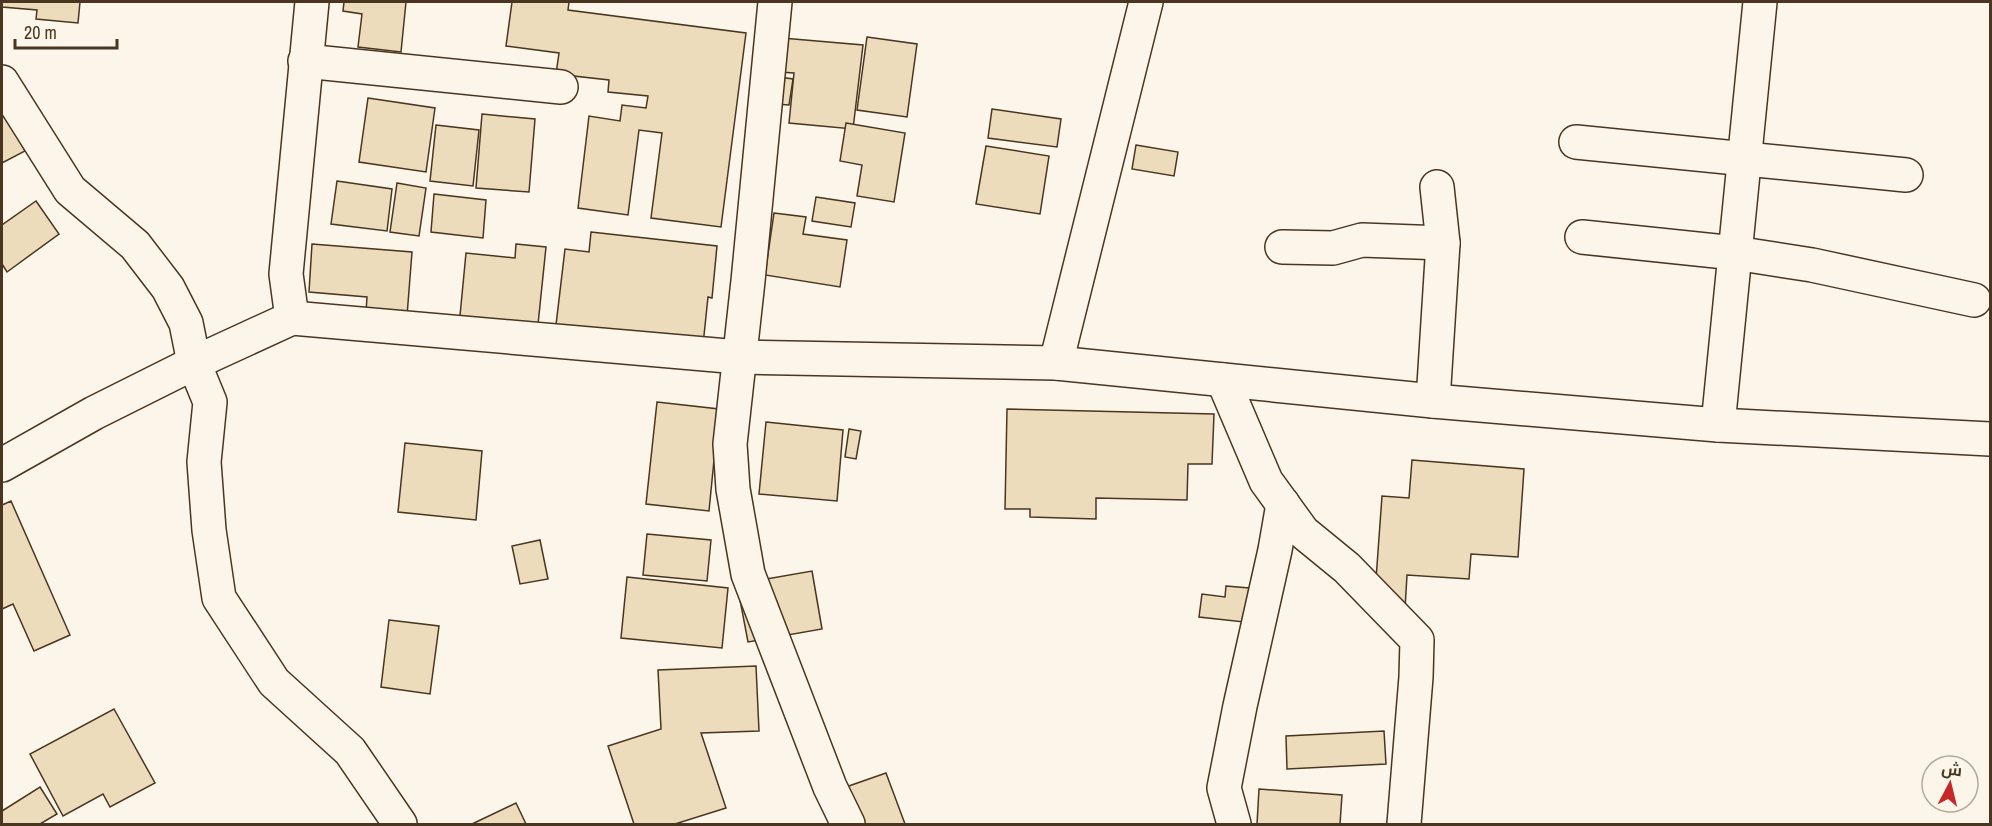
<svg xmlns="http://www.w3.org/2000/svg" width="1992" height="826" font-family="'Archivo Narrow',Cairo,sans-serif">
	<rect width="100%" height="100%" fill="#fbf6e9"/>
	<!-- building -->
	<g fill="#ecdcbc" stroke="#4a3520" stroke-width="1.5">
		<polygon points="2,2 80,2 78,23 36,19 37,10 2,7"/>
		<polygon points="344,2 406,2 401,52 358,47 362,14 343,11"/>
		<polygon points="512,2 569,2 568,10 746,33 721,227 651,218 662,133 639,130 628,215 578,208 589,116 620,121 622,105 646,108 648,96 608,92 609,80 556,74 559,53 506,46"/>
		<polygon points="867,37 917,44 907,117 857,110"/>
		<polygon points="782,38 863,45 853,129 789,123 794,73 779,72"/>
		<polygon points="779,77 793,79 789,105 775,104"/>
		<polygon points="368,98 435,108 426,172 359,162"/>
		<polygon points="2,108 25,151 2,163"/>
		<polygon points="992,109 1061,119 1057,147 988,138"/>
		<polygon points="482,114 535,119 529,192 476,188"/>
		<polygon points="846,123 905,133 894,202 857,196 862,165 840,161"/>
		<polygon points="436,125 479,130 473,186 430,181"/>
		<polygon points="1136,145 1178,152 1174,176 1132,169"/>
		<polygon points="986,146 1049,156 1040,214 976,204"/>
		<polygon points="337,181 392,189 387,231 331,224"/>
		<polygon points="397,183 426,188 419,236 390,232"/>
		<polygon points="434,194 486,200 483,238 431,232"/>
		<polygon points="816,197 855,203 851,227 812,221"/>
		<polygon points="36,201 59,234 7,272 2,264 2,225"/>
		<polygon points="774,213 806,217 803,234 847,240 840,287 765,275"/>
		<polygon points="591,232 717,246 712,298 708,297 701,364 556,325 565,249 589,252"/>
		<polygon points="312,244 412,252 407,316 366,312 367,297 309,292"/>
		<polygon points="516,244 546,247 537,334 459,326 466,253 515,258"/>
		<polygon points="657,402 719,409 709,511 646,504"/>
		<polygon points="1007,409 1214,414 1212,464 1188,464 1187,500 1096,498 1096,519 1030,517 1030,509 1005,509"/>
		<polygon points="766,422 843,430 837,501 759,494"/>
		<polygon points="849,429 861,431 856,459 845,457"/>
		<polygon points="405,443 482,451 476,520 398,512"/>
		<polygon points="1412,460 1524,469 1518,557 1471,554 1469,579 1407,575 1405,609 1374,607 1382,496 1409,498"/>
		<polygon points="11,501 70,635 34,651 13,604 2,609 2,505"/>
		<polygon points="647,534 711,540 707,581 643,575"/>
		<polygon points="540,540 548,579 520,584 512,546"/>
		<polygon points="812,571 822,629 748,642 737,584"/>
		<polygon points="627,577 728,588 722,648 621,638"/>
		<polygon points="1226,586 1249,588 1244,622 1199,617 1202,594 1225,597"/>
		<polygon points="389,620 439,626 430,694 381,687"/>
		<polygon points="756,666 759,731 701,733 726,808 675,824 634,824 608,746 661,729 658,670"/>
		<polygon points="114,709 155,783 110,807 103,794 63,816 30,754"/>
		<polygon points="1384,731 1386,764 1287,769 1286,736"/>
		<polygon points="886,773 905,824 834,824 823,795"/>
		<polygon points="40,787 57,814 40,824 2,824 2,811"/>
		<polygon points="1259,789 1342,795 1340,824 1257,824"/>
		<polygon points="516,803 526,824 472,824"/>
	</g>
	<g fill="none" stroke-linecap="round" stroke-linejoin="round">
		<!-- minor casing -->
		<g stroke="#4a3520" stroke-width="36">
			<g id="minor">
				<polyline points="775,2 748,281 730,444 733,489 748,574 830,787 848,824"/>
				<polyline points="305,61 561,87"/>
				<polyline points="2,82 70,190 135,245 168,288 186,323 194,363 210,402 204,462 209,530 219,598 274,682 350,751 400,824"/>
				<polyline points="1576,142 1906,175"/>
				<polyline points="1582,237 1735,253 1812,265 1974,300"/>
				<polyline points="1282,247 1333,248 1362,240 1443,243"/>
				<polyline points="292,318 286,274 312,2"/>
				<polyline points="1056,363 1146,2"/>
				<polyline points="1223,380 1266,481 1303,532 1347,568 1417,640 1416,677 1404,824"/>
				<polyline points="1433,401 1443,243 1437,187"/>
				<polyline points="1718,425 1760,2"/>
				<polyline points="2,465 94,413 194,363 292,318 739,357 1056,363 1433,401 1718,425 1990,439"/>
				<polyline points="1234,824 1224,788 1240,706 1275,550 1283,504"/>
			</g>
		</g>
		<!-- minor -->
		<use href="#minor" stroke="#fbf6e9" stroke-width="33"/>
	</g>
	<!-- border -->
	<rect width="1992" height="826" fill="none" stroke="#4a3520" stroke-width="6"/>
	<!-- north arrow -->
	<g transform="translate(1950 784) rotate(7)"><circle r="28" fill="#fbf6e9" stroke="#b4a999" stroke-width="1.5"/>
	<path d="M0-4.5L10 22L0 15L-10 22Z" fill="#c62828"/>
	<text y="-9" font-size="16" font-weight="bold" text-anchor="middle" fill="#4a3520">ش</text>
	</g>
	<!-- scale -->
	<path d="M15 39v9h102v-9" fill="none" stroke="#4a3520" stroke-width="3"/>
	<text x="24" y="39" font-size="18" fill="#4a3520" stroke="#fbf6e9" stroke-width="4.5" paint-order="stroke">20 m</text>
</svg>
